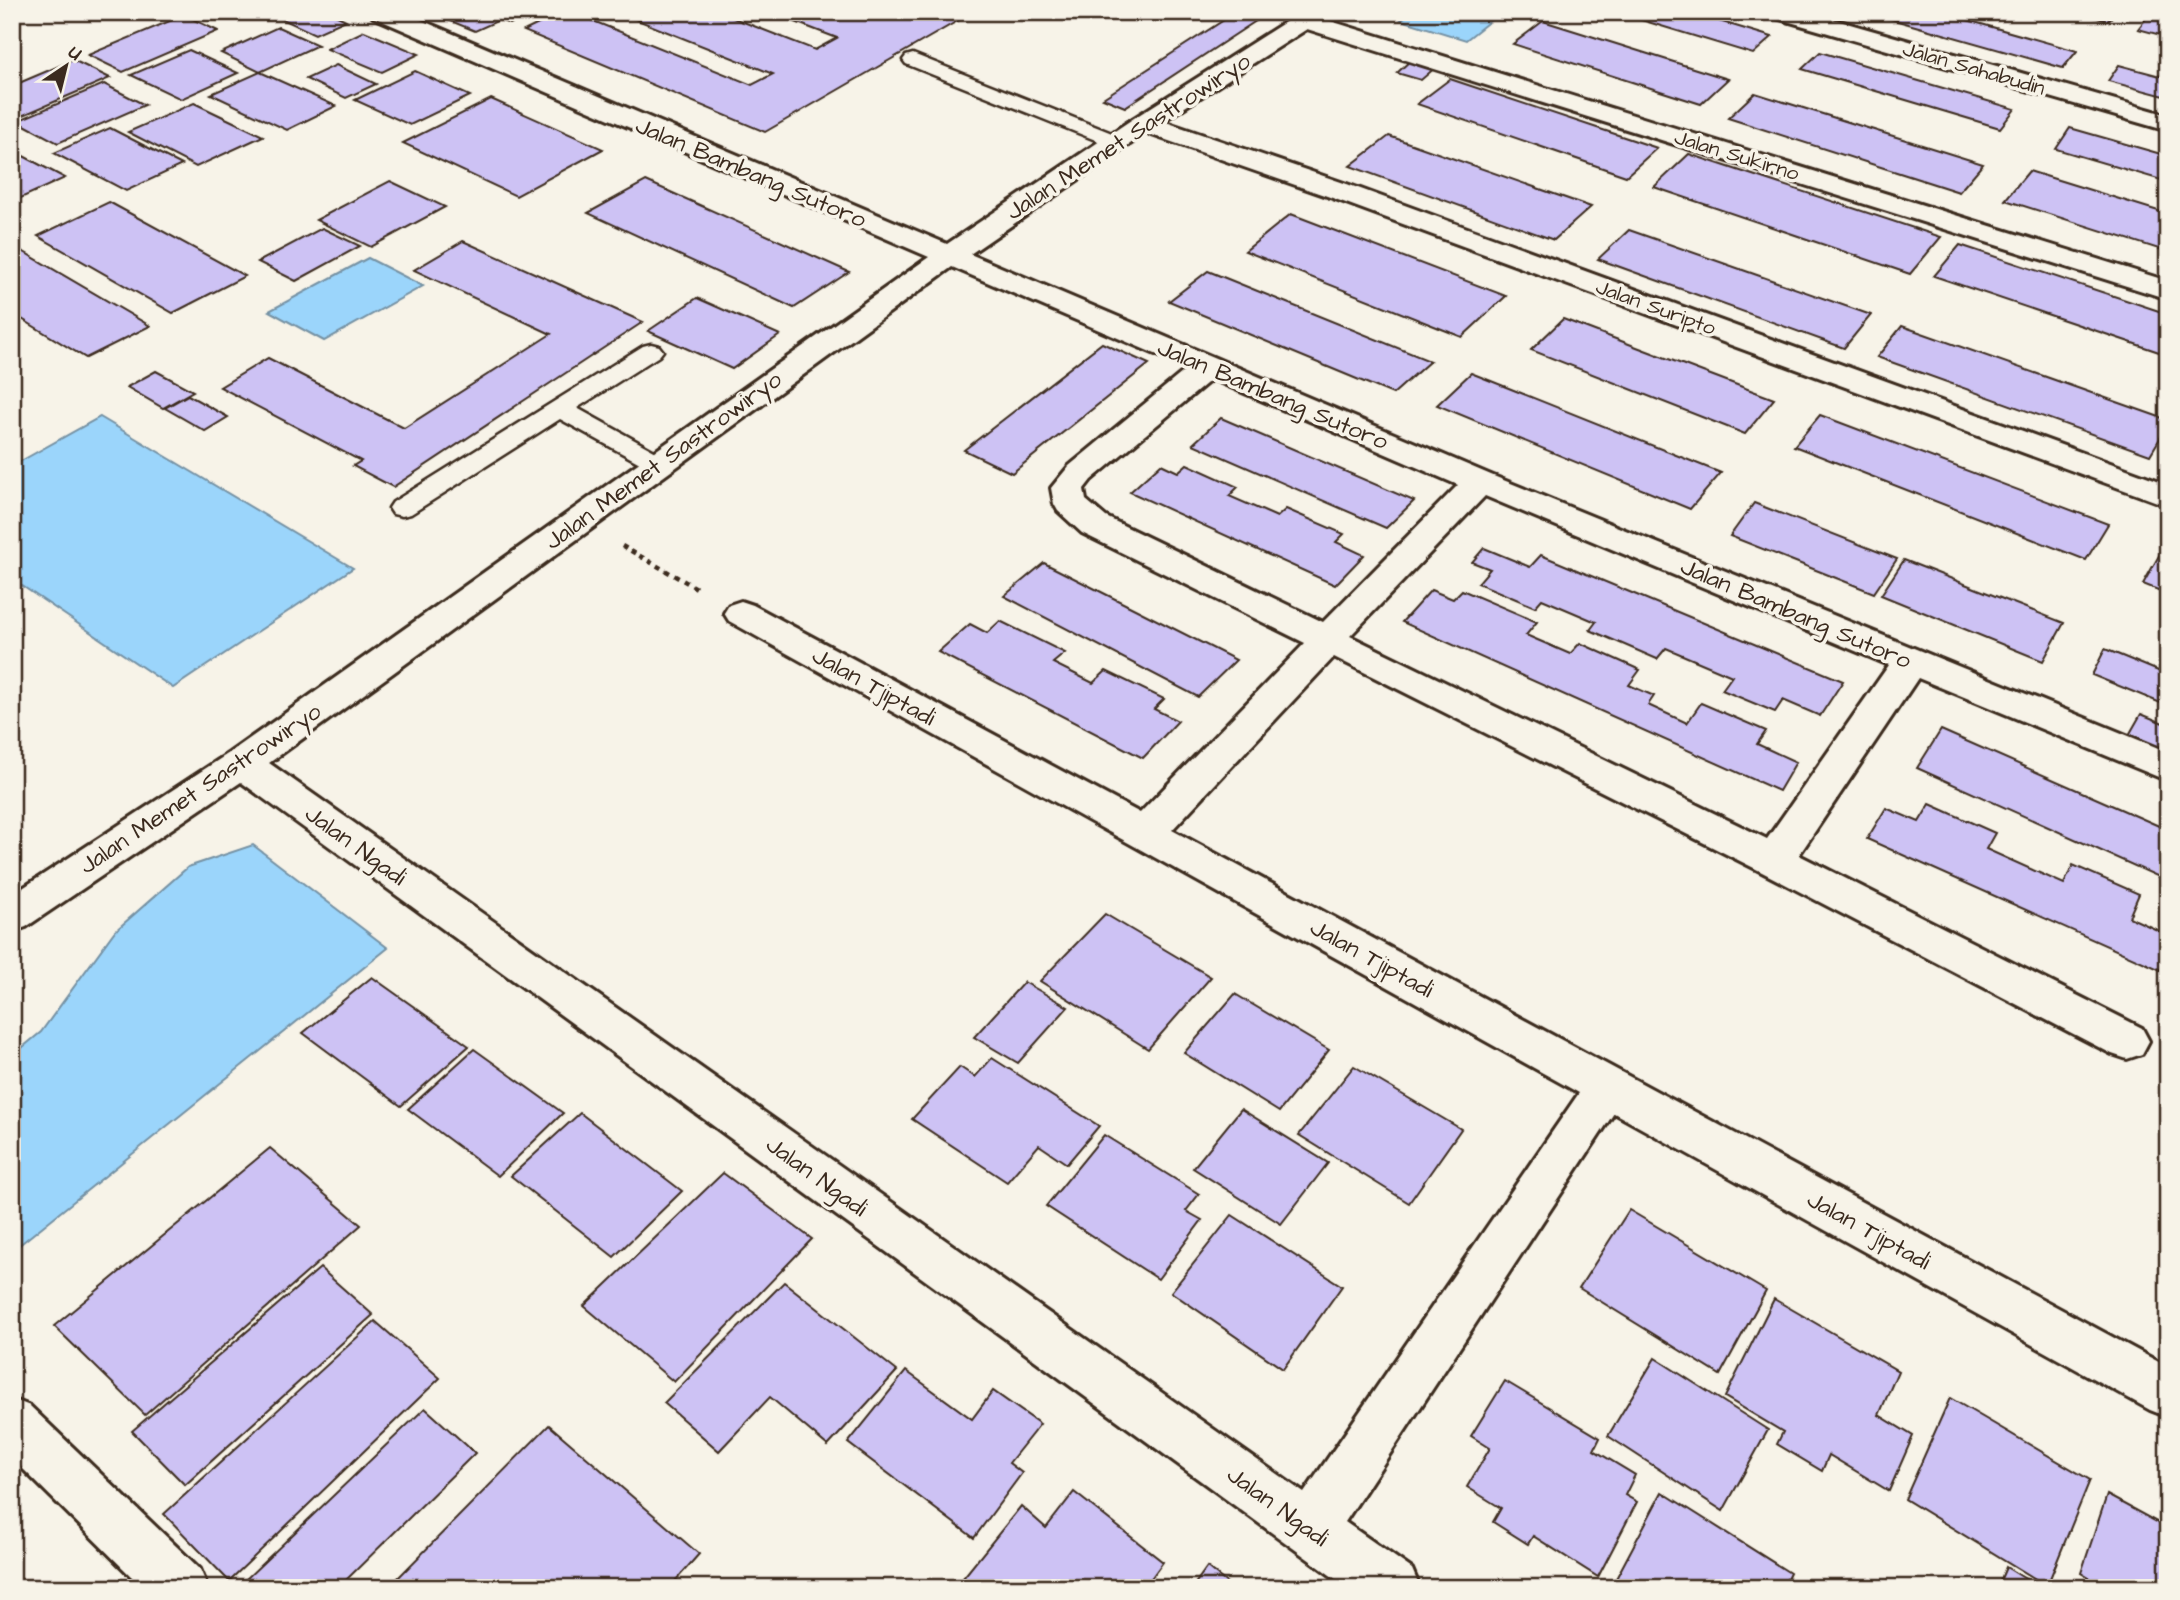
<svg xmlns="http://www.w3.org/2000/svg" width="2180" height="1600" font-family="'Architects Daughter',sans-serif">
	<rect width="100%" height="100%" fill="#f7f3e8"/>
	<filter id="ink" filterUnits="userSpaceOnUse"><feTurbulence type="fractalNoise" baseFrequency=".0143" numOctaves="2"/><feDisplacementMap in="SourceGraphic" scale="14" xChannelSelector="R" yChannelSelector="G"/><feConvolveMatrix kernelMatrix="1 2 1 2 8 2 1 2 1" color-interpolation-filters="sRGB"/></filter>
	<g filter="url(#ink)">
		<!-- water -->
		<g fill="#9bd5fb" stroke="#7591a3" stroke-width="2">
			<polygon points="1412,12 1501,12 1466,40 1401,20"/>
			<polygon points="368,258 423,286 324,341 269,311"/>
			<polygon points="100,417 353,568 173,688 12,579 12,466"/>
			<polygon points="253,845 388,948 12,1251 12,1056 41,1032 114,932 188,867"/>
		</g>
		<!-- building -->
		<g fill="#cdc2f4" stroke="#3b2a1e" stroke-width="2">
			<polygon points="267,12 329,12 346,20 315,34"/>
			<polygon points="429,12 535,12 510,24 499,20 475,31"/>
			<polygon points="563,12 571,12 752,85 773,74 625,15 620,17 607,12 718,12 815,50 837,38 769,12 861,12 875,17 884,12 973,12 765,132 524,31"/>
			<polygon points="1219,12 1268,13 1125,107 1103,98 1230,16"/>
			<polygon points="1615,12 1689,12 1772,37 1753,54"/>
			<polygon points="1866,12 1939,12 2077,51 2063,68"/>
			<polygon points="2077,12 2116,12 2108,21"/>
			<polygon points="2151,12 2168,15 2168,37 2138,29"/>
			<polygon points="184,15 218,31 123,72 88,55"/>
			<polygon points="1543,21 1728,79 1701,104 1513,44"/>
			<polygon points="278,27 318,45 260,72 221,53"/>
			<polygon points="364,31 419,54 382,72 327,49"/>
			<polygon points="189,50 238,73 181,99 131,75"/>
			<polygon points="1820,52 2015,109 2000,128 1802,69"/>
			<polygon points="1412,59 1436,67 1421,80 1397,73"/>
			<polygon points="73,60 110,78 12,120 12,86"/>
			<polygon points="336,65 376,84 346,98 306,79"/>
			<polygon points="2119,65 2168,78 2168,97 2108,81"/>
			<polygon points="415,71 470,96 410,125 355,100"/>
			<polygon points="260,72 336,106 287,130 211,94"/>
			<polygon points="1450,79 1657,148 1626,176 1417,104"/>
			<polygon points="104,84 145,105 58,143 17,121"/>
			<polygon points="1755,93 1983,164 1959,192 1728,118"/>
			<polygon points="491,99 603,149 516,196 403,143"/>
			<polygon points="194,103 263,136 196,167 128,132"/>
			<polygon points="110,128 182,165 126,191 54,153"/>
			<polygon points="2070,128 2168,156 2168,182 2056,149"/>
			<polygon points="1389,136 1591,207 1554,240 1350,166"/>
			<polygon points="12,150 65,178 12,202"/>
			<polygon points="1689,154 1941,237 1910,274 1654,187"/>
			<polygon points="2029,171 2168,214 2168,252 2005,200"/>
			<polygon points="390,181 445,207 371,247 316,220"/>
			<polygon points="646,181 849,272 794,308 588,213"/>
			<polygon points="109,202 245,276 173,313 38,236"/>
			<polygon points="1291,214 1506,296 1462,337 1245,251"/>
			<polygon points="322,228 360,246 296,281 258,262"/>
			<polygon points="1629,230 1871,315 1844,348 1598,259"/>
			<polygon points="463,241 643,322 393,487 353,466 361,461 220,387 268,358 404,428 551,334 414,270"/>
			<polygon points="12,245 150,326 86,358 12,313"/>
			<polygon points="1960,245 2168,314 2168,355 1934,276"/>
			<polygon points="1208,271 1430,361 1393,394 1169,301"/>
			<polygon points="697,298 780,335 732,369 648,331"/>
			<polygon points="1563,319 1774,399 1745,434 1531,350"/>
			<polygon points="1902,326 2168,420 2168,425 2150,455 1877,357"/>
			<polygon points="1102,343 1149,364 1012,473 964,450"/>
			<polygon points="156,371 193,391 163,408 127,387"/>
			<polygon points="1471,373 1721,473 1690,509 1437,405"/>
			<polygon points="188,395 228,417 205,431 165,408"/>
			<polygon points="1820,415 2108,524 2086,560 1794,446"/>
			<polygon points="1221,418 1414,501 1386,528 1193,444"/>
			<polygon points="1161,464 1178,472 1187,464 1238,487 1229,496 1277,517 1286,509 1344,534 1336,542 1364,555 1335,585 1130,492"/>
			<polygon points="1754,503 1897,559 1874,593 1730,536"/>
			<polygon points="1484,548 1530,567 1541,555 1843,681 1820,716 1783,700 1775,712 1722,690 1732,676 1666,648 1657,659 1590,630 1596,622 1542,599 1535,607 1478,583 1490,569 1472,562"/>
			<polygon points="2161,552 2168,555 2168,594 2143,584"/>
			<polygon points="1904,560 2064,623 2043,661 1881,595"/>
			<polygon points="1044,563 1236,660 1198,697 1004,596"/>
			<polygon points="1431,590 1453,599 1462,590 1537,622 1526,635 1570,654 1580,643 1640,670 1629,685 1654,696 1648,705 1687,723 1701,703 1766,731 1757,744 1796,762 1779,791 1402,622"/>
			<polygon points="1000,621 1065,653 1053,663 1093,683 1106,671 1164,699 1154,709 1178,721 1143,758 938,652 970,624 987,633"/>
			<polygon points="2105,649 2168,675 2168,706 2092,675"/>
			<polygon points="2141,714 2168,725 2168,752 2129,735"/>
			<polygon points="1941,730 2168,830 2168,881 1917,768"/>
			<polygon points="1930,804 1995,833 1986,849 2064,884 2073,865 2139,894 2129,917 2168,935 2168,961 2163,971 1867,839 1886,808 1919,822"/>
			<polygon points="1105,914 1211,977 1148,1049 1040,981"/>
			<polygon points="372,977 469,1046 401,1106 303,1033"/>
			<polygon points="1024,982 1068,1007 1018,1063 974,1037"/>
			<polygon points="1235,994 1329,1050 1279,1112 1184,1053"/>
			<polygon points="474,1049 563,1113 498,1176 408,1109"/>
			<polygon points="992,1058 1099,1126 1067,1164 1039,1145 1007,1182 912,1119 960,1067 975,1077"/>
			<polygon points="1354,1066 1461,1129 1409,1203 1299,1135"/>
			<polygon points="1241,1109 1328,1163 1281,1224 1193,1168"/>
			<polygon points="580,1113 682,1191 614,1257 511,1176"/>
			<polygon points="1104,1135 1199,1194 1186,1211 1202,1220 1158,1279 1046,1206"/>
			<polygon points="270,1148 361,1225 145,1415 54,1326"/>
			<polygon points="723,1173 812,1239 674,1382 584,1306"/>
			<polygon points="1629,1210 1766,1291 1720,1375 1579,1288"/>
			<polygon points="1232,1215 1342,1286 1283,1369 1171,1292"/>
			<polygon points="320,1268 373,1315 185,1485 132,1431"/>
			<polygon points="784,1282 897,1371 828,1446 770,1397 719,1451 664,1403"/>
			<polygon points="1774,1299 1898,1371 1879,1415 1913,1436 1889,1491 1829,1455 1822,1471 1777,1444 1783,1432 1725,1397"/>
			<polygon points="375,1321 440,1378 229,1581 164,1514"/>
			<polygon points="1655,1358 1768,1430 1723,1511 1608,1436"/>
			<polygon points="906,1371 972,1419 993,1391 1040,1424 1009,1463 1022,1473 974,1538 848,1443"/>
			<polygon points="1505,1381 1600,1438 1594,1450 1635,1475 1625,1495 1637,1502 1598,1577 1533,1536 1528,1544 1493,1522 1501,1508 1467,1487 1490,1448 1471,1436"/>
			<polygon points="1950,1398 2090,1480 2047,1586 1905,1499"/>
			<polygon points="425,1408 475,1453 338,1588 250,1588 244,1581"/>
			<polygon points="549,1425 699,1554 669,1588 388,1588"/>
			<polygon points="1074,1492 1163,1562 1144,1588 955,1588 1021,1506 1046,1528"/>
			<polygon points="1662,1492 1790,1573 1783,1588 1611,1588"/>
			<polygon points="2107,1495 2168,1528 2168,1588 2097,1588 2099,1584 2081,1573"/>
			<polygon points="1207,1567 1233,1588 1192,1588"/>
			<polygon points="2006,1567 2040,1588 1997,1588"/>
		</g>
		<g fill="none" stroke-linecap="round" stroke-linejoin="round">
			<!-- service casing -->
			<g stroke="#3b2a1e" stroke-width="5">
				<g id="service">
					<polygon points="913,54 1122,137 1125,141 1122,145 1108,145 906,64 903,60 906,56"/>
					<polygon points="651,344 659,346 663,351 659,356 577,408 667,458 670,463 667,468 658,471 649,468 560,419 411,514 402,516 393,514 389,508 393,502 643,346"/>
				</g>
			</g>
			<!-- minor casing -->
			<g stroke="#3b2a1e" stroke-width="6">
				<g id="minor">
					<path d="M369,12H402L947,244L1134,118L1301,12H1330L1324,19L2168,281V299L1307,29L1163,121L1347,184L2168,484V506L1327,196L1146,133L970,254L1491,475L2168,752V781L1918,678L1799,855L2142,1028L2149,1041L2142,1054L2127,1059L2112,1054L1760,871L1334,657L1172,830L2168,1367V1417L2150,1410L1614,1113L1345,1522L1412,1569L1420,1588H1348L241,782L26,927L12,932V895L229,753L929,257L373,17ZM952,267L1188,368L1069,466L1051,488L1054,504L1058,511L1082,533L1305,643L1140,813L753,605L741,601L729,605L724,613L729,621L1579,1093L1304,1493L269,763ZM1212,379L1458,485L1323,622L1106,517L1086,500L1084,489L1091,480ZM1485,496L1889,665L1767,839L1350,636Z"/>
					<polygon points="1769,12 1808,12 2168,115 2168,131 1773,17"/>
					<polygon points="12,1399 30,1406 200,1569 208,1588 143,1588 12,1458"/>
				</g>
			</g>
			<!-- path -->
			<polyline stroke="#3b2a1e" stroke-width="4.5" stroke-dasharray="5 5" stroke-linecap="butt" points="622,546 700,590"/>
			<!-- service -->
			<use href="#service" fill="#f7f3e8" fill-rule="evenodd"/>
			<!-- minor -->
			<use href="#minor" fill="#f7f3e8" fill-rule="evenodd"/>
		</g>
	</g>
	<g text-anchor="middle" stroke-width="7" stroke-linejoin="round" paint-order="stroke">
		<!-- far-street labels -->
		<g font-size="21" fill="#3b2a1e" stroke="#f7f3e8">
			<text transform="translate(1974 68) rotate(16)" y="7">Jalan Sahabudin</text>
			<text transform="translate(1737 155) rotate(17)" y="7">Jalan Sukirno</text>
			<text transform="translate(1656 307) rotate(20)" y="7">Jalan Suripto</text>
		</g>
		<!-- street labels -->
		<g font-size="24" fill="#3b2a1e" stroke="#f7f3e8">
			<text transform="translate(1128 136) rotate(-33)" y="8">Jalan Memet Sastrowiryo</text>
			<text transform="translate(751 172) rotate(23)" y="8">Jalan Bambang Sutoro</text>
			<text transform="translate(1273 394) rotate(23)" y="8">Jalan Bambang Sutoro</text>
			<text transform="translate(663 460) rotate(-36)" y="8">Jalan Memet Sastrowiryo</text>
			<text transform="translate(1796 613) rotate(23)" y="8">Jalan Bambang Sutoro</text>
			<text transform="translate(874 686) rotate(29)" y="8">Jalan Tjiptadi</text>
			<text transform="translate(200 788) rotate(-34)" y="8">Jalan Memet Sastrowiryo</text>
			<text transform="translate(356 845) rotate(36)" y="8">Jalan Ngadi</text>
			<text transform="translate(1372 958) rotate(29)" y="8">Jalan Tjiptadi</text>
			<text transform="translate(817 1176) rotate(36)" y="8">Jalan Ngadi</text>
			<text transform="translate(1869 1230) rotate(29)" y="8">Jalan Tjiptadi</text>
			<text transform="translate(1278 1506) rotate(36)" y="8">Jalan Ngadi</text>
		</g>
	</g>
	<!-- margin -->
	<rect width="2180" height="1600" fill="none" stroke="#f7f3e8" stroke-width="42"/>
	<rect x="21" y="21" width="2138" height="1558" fill="none" stroke="#3b2a1e" stroke-width="2.5" filter="url(#ink)"/>
	<!-- north arrow -->
	<g transform="translate(66 66) rotate(35)" stroke="#f7f3e8" stroke-width="5" paint-order="stroke">
	<path d="M0-5L12 26L0 18L-12 26Z" fill="#3b2a1e"/>
	<text y="-10" font-size="19" font-weight="bold" text-anchor="middle" fill="#3b2a1e">U</text>
	</g>
</svg>
